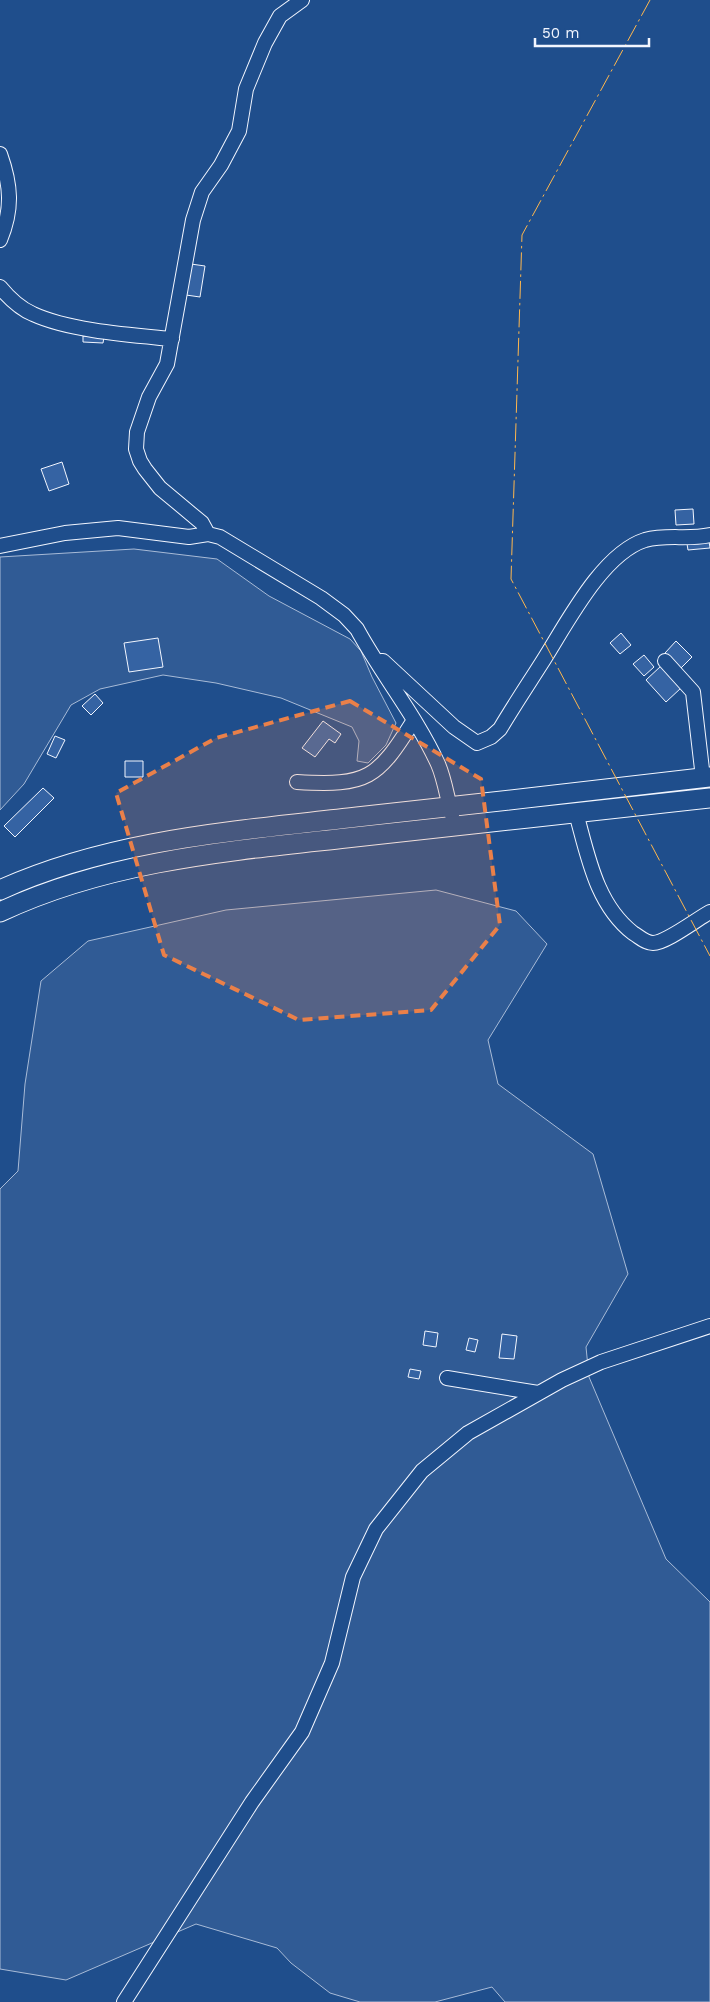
<svg xmlns="http://www.w3.org/2000/svg" width="710" height="2002" viewBox="0 0 710 2002" font-family="'Work Sans',sans-serif">
<style>
.green{fill:#305b95;stroke:#a8bbd7}
.building{fill:#3563a3;stroke:#f2f6ff}
.lines{fill:none;stroke-linecap:round;stroke-linejoin:round}
.street-casing{stroke:#f2f6ff;stroke-width:16}
.secondary-casing{stroke:#f2f6ff;stroke-width:21}
.street{stroke:#1f4e8c;stroke-width:14}
.secondary{stroke:#1f4e8c;stroke-width:19}
.power{stroke:#ffb74d;stroke-width:1;stroke-dasharray:18 4 2.5 4;stroke-linecap:butt}
.marked{fill:#ea8049;fill-opacity:0.2;stroke:#ea8049;stroke-width:4;stroke-dasharray:10 6;stroke-linejoin:round}
</style>
<rect width="100%" height="100%" fill="#1f4e8c"/>
<path class="green" d="M134,549L217,559L269,596L350,639L361,651L372,677L396,723L386,745L368,763L357,761L359,741L352,727L281,698L216,683L163,675L100,689L71,705L24,784L0,810V557Z
M436,890L516,911L547,944L488,1040L498,1084L593,1154L628,1274L586,1347L589,1377L666,1559L710,1602V2002H505L492,1987L435,2002H360L330,1993L291,1963L277,1948L196,1924L66,1980L0,1969V1189L18,1171L25,1084L41,981L88,941L226,910Z"/>
<path class="building" d="M191,264L205,266L200,297L186,295Z
M83,336L104,337L103,343L83,342Z
M62,462L69,484L49,491L41,469Z
M693,509L694,524L676,525L675,510Z
M709,541L710,548L688,550L687,544Z
M621,633L631,645L620,654L610,643Z
M158,638L163,667L129,672L124,643Z
M676,641L692,657L681,668L665,653Z
M644,655L654,667L644,676L633,664Z
M661,666L681,688L666,702L646,680Z
M95,694L103,703L91,715L82,706Z
M323,721L341,734L335,743L329,739L315,757L302,748Z
M55,736L65,740L56,758L47,754Z
M125,761H143V777H125Z
M43,788L54,798L15,837L4,826Z
M425,1331L438,1333L436,1347L423,1345Z
M502,1334L517,1336L514,1359L499,1358Z
M469,1338L478,1340L475,1352L466,1350Z
M410,1369L421,1371L419,1379L408,1377Z"/>
<g class="lines">
<g class="street-casing">
<path id="street" d="M0,154C11,185 13,209 0,240
M0,287C9,298 19,308 33,314C70,331 131,335 172,339
M208,534L202,523L160,488L145,469L140,461L136,449L137,432L149,397L167,364L193,220L202,192L221,165L239,131L246,89L265,43L280,16L302,0
M0,546L65,533L118,528L189,537L208,534L220,537L321,598L344,615L357,629C382,675 416,716 438,764C445,780 447,798 452,815
M381,661H383L454,727L477,743L491,737L500,729C513,707 527,686 541,664C565,627 601,554 645,540C667,534 688,540 710,535
M665,661L693,692L703,778
M297,782C368,786 377,779 414,720
M576,813C588,856 596,904 633,933C640,937 645,943 653,943C666,943 697,919 710,912
M447,1378L538,1393
M124,2002L252,1802L302,1732L332,1663L353,1577L376,1529L422,1471L468,1433L562,1380L601,1362L710,1326"/>
</g>
<g class="secondary-casing">
<path id="secondary" d="M0,890C112,839 237,831 357,817C475,804 592,791 710,777
M0,912C108,861 228,851 346,838C467,824 589,812 710,798"/>
</g>
<use href="#street" class="street"/>
<use href="#secondary" class="secondary"/>
<path class="power" d="M650,0L522,235L511,579L710,956"/>
</g>
<path class="marked" d="M350,701L481,779L500,925L431,1010L299,1020L164,955L116,793L216,738Z"/>
<path d="M535 38v8h114v-8" fill="none" stroke="#f2f6ff" stroke-width="2.5"/>
<text x="542" y="38" font-size="15" fill="#f2f6ff" stroke="#1f4e8c" stroke-width="4" paint-order="stroke">50 m</text>
</svg>
